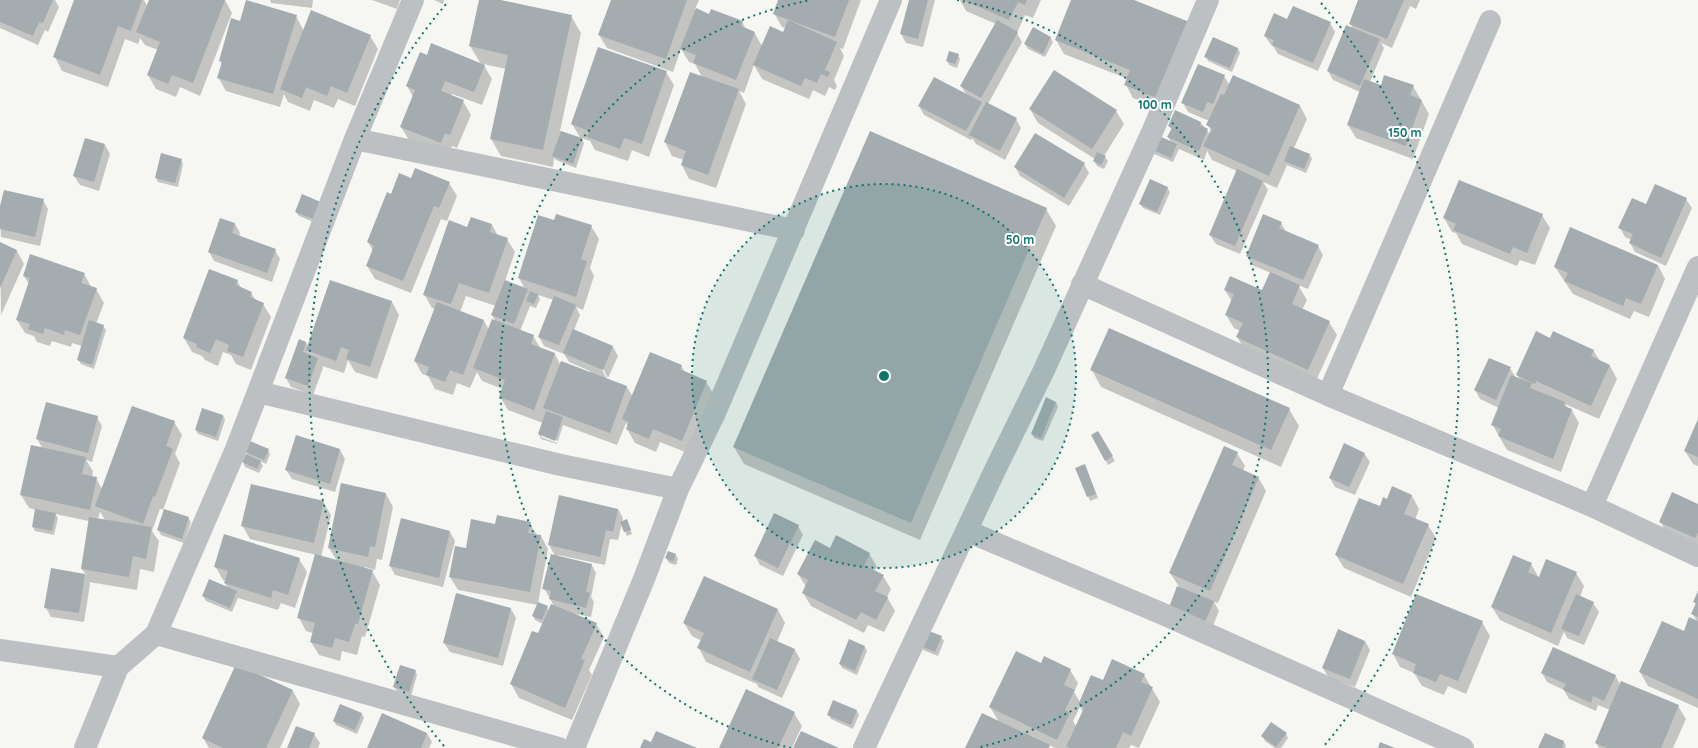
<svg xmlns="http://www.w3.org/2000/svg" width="1698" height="748" viewBox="0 0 1698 748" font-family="Quicksand,sans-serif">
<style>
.shadow{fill:#0003;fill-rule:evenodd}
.building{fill:#a4acb0}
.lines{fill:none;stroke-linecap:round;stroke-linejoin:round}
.street{stroke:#bcc0c2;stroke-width:22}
.ring{fill:none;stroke:#0f766e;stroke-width:2;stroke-dasharray:2 4}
.centre{fill:#0f766e;stroke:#fff;stroke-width:2}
.ring-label{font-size:12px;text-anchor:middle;font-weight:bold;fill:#0f766e;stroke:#fff;stroke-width:4;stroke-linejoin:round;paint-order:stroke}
</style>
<rect width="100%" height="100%" fill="#f6f6f3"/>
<path class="shadow" d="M0,0H55L59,7L48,32L45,30L38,45L0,28Z
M75,0H144L147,6L150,0H225L232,13L200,96L180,87L176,97L156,89L148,75L158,50L145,45L140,38L138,44L125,39L108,87L62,71L55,57Z
M270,0H313L312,8L271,3Z
M372,0H400L397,9Z
M434,0H444L443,4Z
M480,0H496L571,16L581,33L560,131L581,139L572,124L666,72L674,85L649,157L632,150L628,161L595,150L590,141L581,138L584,143L576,168L556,160L554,158L553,167L501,156L491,139L506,69L483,64L492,79L482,105L452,94L451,96L463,101L471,115L457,148L452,146L448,156L409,140L401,127L413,97L407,86L427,57L481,64L470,46Z
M612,0H699L695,9L710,15L742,22L746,29L754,32L762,46L784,33L786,28L782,27L774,13L779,0H861L843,49L840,48L844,56L834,80L837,86L835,90L829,87L825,96L813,90L809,99L762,79L754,65L744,93L739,91L746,104L716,188L689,179L682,165L684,160L672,156L665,142L690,73L702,77L695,64L689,62L681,49L673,72L607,48L599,35Z
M910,0H935L923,47L906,43L901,34Z
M960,0H1041L1033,18L1025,15L1017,33L1022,42L988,104L1016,119L1021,128L1005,160L976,144L972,138L971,140L924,115L919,106L966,94L961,86L996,24L966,11Z
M1072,0H1133L1170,112L1133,98L1126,85L1128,79L1064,54L1056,40Z
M1359,0H1420L1416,9L1410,6L1392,48L1381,43L1384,48L1370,82L1381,86H1413L1429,114L1413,159L1356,138L1348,125L1360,92L1333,80L1328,71L1353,29L1350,23Z
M296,16L304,31L370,36L378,49L355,106L338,99L334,108L314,100L310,111L288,102L284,94L280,107L226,91L218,77L222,65L220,61L240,22Z
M1288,20L1330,23L1335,32L1318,71L1278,54L1273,46L1271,45L1265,36Z
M1050,37L1053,42L1045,57L1028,49L1025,44Z
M1238,48L1240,53L1232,72L1208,61L1206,57Z
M958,55L960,59L957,68L949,65L947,60Z
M1224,76L1229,84L1300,106L1307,119L1294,148L1310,155L1312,159L1306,173L1287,165L1277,188L1263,182L1268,190L1240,254L1216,244L1210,235L1237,171L1212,160L1207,151L1204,160L1179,149L1173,162L1154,154L1152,149L1171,142L1168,137L1172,130L1169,126L1200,122L1210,134L1211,131L1208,125L1209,121L1188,112L1183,103Z
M1030,109L1116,111L1124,124L1104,156L1108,161L1104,169L1097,166L1094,161L1095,159L1038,123Z
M105,145L110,154L99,191L80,185L74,176Z
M181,160L183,164L178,187L158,182L156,178Z
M1084,164L1089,173L1069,206L1020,176L1015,167Z
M411,179L449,183L457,196L447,221L441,219L411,293L375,279L367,266L373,251L368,242L391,195Z
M1167,187L1170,192L1160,215L1143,208L1140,204Z
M303,196L318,224L299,216L296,212Z
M1686,199L1692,208L1666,266L1635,252L1630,243L1632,240L1625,237L1620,228L1647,205Z
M43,200L48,209L40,246L1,237L0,210Z
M1046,209L1056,226L920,540L744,464L734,447Z
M1542,215L1550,228L1535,265L1520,260L1517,266L1462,244L1456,233L1452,232L1444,218Z
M221,219L235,224L240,233L239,237L275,250L280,259L272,282L214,261L209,252Z
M555,221L591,226L599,239L590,268L594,276L583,310L576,307L580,315L574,330L613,347L618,356L608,378L601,365L600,366L607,379L627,387L633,397L681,365L685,373L706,382L714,395L690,454L660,442L656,452L635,443L627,429L628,427L626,423L617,445L563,425L558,441L541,434V437L557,443V444L541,439L539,434L543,423L508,410L500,397L503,389L482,381L477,372L470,388L457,383L453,395L435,389L428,376L422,374L415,361L435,309L432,308L424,294L468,228L492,225L498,236L507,239L515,252L505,281L525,289L519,278ZM538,295L554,300L539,337L544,346L564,354L569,362L590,371V373L560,364L555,354L541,349L533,336L520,331L530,306L536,308L540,299ZM466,296L496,306L492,315L496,322L489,330L484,321L460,312Z
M1281,223L1286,232L1318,246L1323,255L1308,289L1298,285L1307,300L1302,310L1329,322L1337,335L1315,383L1245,350L1237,337L1240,331L1234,328L1226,315L1232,302L1225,290L1262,291L1271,273L1252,265L1247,256Z
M0,243L17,251L24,264L1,315Z
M1658,265L1665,279L1649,317L1634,311L1630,319L1573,294L1555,267Z
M84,274L92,288L96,289L104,303L96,324L103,326L106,330L94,369L81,364L78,360L82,346L72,343L71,347L52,341L50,346L37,342L34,336L25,333L17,320L29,284L24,276Z
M237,281L242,289L251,293L256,301L263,304L271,317L251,370L236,364L231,355L223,352L218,366L205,360L202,356L192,352L184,338Z
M331,281L392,302L399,315L377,379L355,372L348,360L344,373L322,366L323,368L313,395L291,387L286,378L306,342L308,346Z
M1550,339L1593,350L1600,361L1610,366L1617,379L1599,419L1565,404L1568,408L1571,409L1579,423L1561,472L1507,450L1492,424L1499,408L1480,399L1475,390L1510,368L1516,378L1520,379L1517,375Z
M1092,370L1289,409L1299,426L1281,467L1101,387Z
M1056,402L1058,407L1043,441L1034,438L1032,434Z
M223,415L225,420L218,441L198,434L196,430Z
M97,417L102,426L92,462L86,460L93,471L92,477L96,478L102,489L174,422L182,435L175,454L180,463L163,510L188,518L191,522L184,543L161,535L158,530L165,510L160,509L152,531L159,541L154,572L140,569L137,590L89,582L90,584L84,622L51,617L46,608L52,569L86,575L82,569L89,521L55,514L58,518L54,535L35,531L33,527L36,510L29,508L21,495L43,449L37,439ZM100,512L105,520L98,519Z
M1698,421V466L1693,464L1685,451Z
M1098,432L1115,461L1108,465L1092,435Z
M297,437L340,450L345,459L335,492L292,479L286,470Z
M268,450L270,454L266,464L260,461L263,466L259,473L245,467L243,462L249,457L246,452Z
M1237,453L1245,466L1243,471L1258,477L1266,491L1218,603L1214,602L1219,611L1210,633L1170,573Z
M1364,453L1370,462L1355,495L1335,487L1330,478Z
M1077,468L1087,470L1098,498L1090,501Z
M1392,488L1412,496L1419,509L1415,520L1428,525L1436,538L1411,597L1344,568L1336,555L1387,500Z
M386,494L393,507L382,560L377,559L375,570L365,567L364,569L372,571L380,585L365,637L362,636L357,655L342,651L340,661L319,655L311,642L313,633L306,631L299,618L316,555L250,539L242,525L323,502L331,515L321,557L337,561L329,548Z
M1698,505V546L1665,530L1660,521Z
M618,509L623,518L622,522L627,520L632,534L627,536L622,523L618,540L610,539L605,565L558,555V557L591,564L596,573L591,597L594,602L591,617L570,613L596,624L604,637L589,670L592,675L572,720L519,698L511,684L543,624L535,620L533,616L538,605L458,590L450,577L467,549L496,525L530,523L537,536H541L548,549L538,603L547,607L549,611L554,606L544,588L555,556L549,545Z
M798,526L803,535L783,576L760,565L755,556Z
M450,532L455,541L443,587L395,575L390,566Z
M831,549L869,553L877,567L874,571L883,576L891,589L887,597L895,611L884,632L868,625L864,633L811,606L803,593L806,587L798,574Z
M669,552L676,555L678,559L676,565L669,563L666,558Z
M299,559L307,572L295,608L281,603L278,610L238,598L232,612L206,601L203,596L228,589L225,583L226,581L223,580L215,566Z
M1531,564L1539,578L1576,573L1584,586L1580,597L1593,603L1599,612L1584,645L1567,638L1564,632L1558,646L1500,620L1492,607Z
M1698,594V708L1648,686L1640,672L1684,632L1697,622L1693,614L1697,605L1694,602Z
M511,609L516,618L503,666L450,652L444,643Z
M778,610L785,623L777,642L795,650L800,659L782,698L758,687L757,684L706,662L699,648L702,641L692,636L684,623Z
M1482,622L1490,636L1466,694L1448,686L1444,695L1422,686L1414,673L1400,667L1393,654Z
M941,637L944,641L938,656L921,649L919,645Z
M850,641L865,647L867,651L857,675L842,668L840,664Z
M1365,641L1370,650L1355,687L1328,677L1323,668Z
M1042,664L1070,670L1078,683L1074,692L1080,702L1103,681L1144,675L1160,702L1139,748L1131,745L1129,748H1068L1067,746V748H1055L1049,745L1050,748H966L999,722L990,707ZM1080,707L1083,712L1076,726L1073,721Z
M415,671L417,675L411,696L397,691L394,687Z
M1542,673L1615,675L1620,684L1678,706L1686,719L1673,748H1599L1596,743L1610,710L1598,705L1596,711L1569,699L1564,690L1547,682Z
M293,691L300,704L280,748H209L203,738Z
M340,705L362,714L364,718L357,734L336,725L334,721Z
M857,711L859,715L853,729L831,719L828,714Z
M794,713L802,726L792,748H721Z
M427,733L432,742L429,748H368Z
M314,734L320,743L318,748H289Z
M1286,734L1288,738L1281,748H1275L1265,741L1262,736Z
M1545,734L1564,742L1566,746L1565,748H1539Z"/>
<path class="building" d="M0,0H53L43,23L39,22L33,36L0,22Z
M74,0H142L131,31L118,26L100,75L53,57Z
M149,0H225L193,83L172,75L168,84L147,75L160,42L136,32Z
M246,0L297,15L273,94L217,78L222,62L219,61L231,18L240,21Z
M479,0H501L572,15L543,150L490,139L508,55L469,46Z
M611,0H687L666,59L598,35Z
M778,0H849L835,37L773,14Z
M909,0H928L918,39L900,34Z
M963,0H1027L1025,5L1018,2L1009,20Z
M1071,0H1134L1192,23L1162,100L1124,85L1130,70L1055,40Z
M1358,0H1404L1387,39L1349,24Z
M1293,6L1331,22L1313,63L1272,45L1274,40L1264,36L1274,13L1287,19Z
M696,8L709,14L711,9L743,21L741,26L755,32L736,80L693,63L696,55L680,49Z
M311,10L371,35L347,93L331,86L327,96L306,87L302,98L280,89Z
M788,20L837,42L825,70L830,72L828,77L821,74L817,83L805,78L801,86L753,65L770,26L783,32Z
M997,20L1018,32L981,98L960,86Z
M1346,25L1380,39L1360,86L1327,71Z
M1033,27L1051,37L1043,54L1024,44Z
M1213,37L1238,48L1230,68L1204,57Z
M431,43L485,65L474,92L445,81L441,91L464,100L450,135L445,133L441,143L400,127L415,90L406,86L420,52L427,55Z
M598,47L667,71L642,144L624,138L620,149L587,137L589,131L571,124Z
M949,51L959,54L955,64L946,61Z
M1198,64L1225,75L1213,104L1207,102L1203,112L1181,103Z
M1054,70L1117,110L1092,149L1029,109Z
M690,72L739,89L708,175L681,165L686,151L664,142Z
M1233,75L1300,105L1269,176L1203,146L1212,128L1206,125L1221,94L1224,95Z
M1384,75L1414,85L1410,95L1422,100L1406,146L1347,125L1364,79L1381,85Z
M934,77L982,102L966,131L918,106Z
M986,102L1017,118L1000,151L969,135Z
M1175,110L1201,122L1200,125L1208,129L1199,151L1167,137L1172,128L1168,126Z
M561,131L582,138L573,164L552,156Z
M870,131L1047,208L911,523L733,447Z
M1035,133L1085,163L1064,198L1014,167Z
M1157,135L1177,144L1171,158L1151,149Z
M85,138L105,144L94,182L73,176Z
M1290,146L1310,154L1304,169L1284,161Z
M1097,152L1106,156L1101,165L1093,161Z
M161,153L182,159L175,183L155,178Z
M415,168L450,182L439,208L434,206L403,281L366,266L374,246L367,242L387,192L391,194L399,173L411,178Z
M1237,169L1263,181L1235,246L1209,235Z
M1150,179L1168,187L1157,212L1139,204Z
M1459,180L1543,214L1527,253L1513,247L1510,254L1453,230L1456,224L1443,218Z
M1655,184L1687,198L1661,258L1629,243L1633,234L1618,228L1632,198L1646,204Z
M4,190L44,199L35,237L0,229V206Z
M302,194L323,203L316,220L295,212Z
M556,214L592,225L581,259L587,261L576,297L518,278L538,215L554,220Z
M1263,214L1282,222L1279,228L1319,245L1303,280L1246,256Z
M471,217L492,224L490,232L508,238L489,293L459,283L451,304L423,295L449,220L467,227Z
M220,218L235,223L232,233L276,249L267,273L208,252Z
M1570,227L1658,265L1641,304L1626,298L1623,306L1564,281L1568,273L1554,267Z
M0,242L17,250L0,288Z
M30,254L85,273L81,283L97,288L80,335L65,330L64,335L45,328L43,334L28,329L30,324L16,320L30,278L23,276Z
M209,269L238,280L236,285L252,292L250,297L264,303L243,357L227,351L229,345L216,339L210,353L196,347L197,344L183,338Z
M1270,272L1300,285L1292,304L1330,321L1308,370L1236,337L1243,323L1225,315L1234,294L1224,290L1230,276L1262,290Z
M330,280L392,301L370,367L346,359L349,350L341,347L336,361L306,350Z
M505,280L528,289L514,324L491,315Z
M530,291L538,294L534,304L526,301Z
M554,296L576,305L559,345L538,337Z
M437,302L484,320L463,375L450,370L445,382L426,375L429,367L414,361Z
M492,319L534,335L531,344L555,353L534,410L499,397L505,380L473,368Z
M89,320L104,325L92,365L77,360Z
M1109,328L1290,408L1271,450L1090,370Z
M573,329L613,346L603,370L563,353Z
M1536,331L1550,338L1553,331L1594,350L1591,356L1610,365L1591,406L1536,381L1535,384L1516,375Z
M299,339L306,342L303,352L318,358L308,386L285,378Z
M650,352L682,365L680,369L707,381L682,441L653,429L649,439L626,429L629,422L622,419Z
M1489,358L1511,367L1496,400L1474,390Z
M561,361L627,386L610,433L543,408Z
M1511,375L1532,383L1530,388L1565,402L1564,406L1572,409L1553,459L1498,436L1501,429L1491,425Z
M1046,397L1056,402L1041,438L1031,434Z
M46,402L98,416L88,453L36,439Z
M132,406L175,421L166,446L173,449L155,497L153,496L143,524L95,506Z
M202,408L223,415L216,437L195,430Z
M546,411L563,417L555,441L538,434Z
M1698,419V457L1684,451Z
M1098,431L1113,456L1105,461L1091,435Z
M296,435L340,449L330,484L285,470Z
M250,441L269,449L264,460L245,452Z
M1344,443L1365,453L1349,487L1329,478Z
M31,445L86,457L82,474L97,477L90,510L20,495Z
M1224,446L1238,452L1232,465L1259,477L1210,591L1169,573Z
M246,454L261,461L257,469L242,462Z
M1085,464L1096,494L1087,497L1075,468Z
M341,483L386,493L375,547L370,546L368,557L328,548Z
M251,484L324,501L314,543L241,526Z
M1392,486L1412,495L1404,514L1429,524L1403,584L1335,555L1359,498L1380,506L1383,497L1387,499Z
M1672,492L1698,504V532L1695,538L1659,522Z
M559,495L618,509L613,532L606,530L600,557L548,545Z
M35,509L56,513L52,531L32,527Z
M164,509L189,517L182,539L157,530Z
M774,513L799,525L778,568L754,556Z
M497,515L531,522L528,533L541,535L530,592L449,577L455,546L466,548L471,519L495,524Z
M89,517L152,527L146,559L133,556L129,577L81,569Z
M401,518L450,531L439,578L389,566Z
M627,519L631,530L624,532L620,522Z
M224,534L300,558L288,595L273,590L271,598L224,583L228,571L214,567Z
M836,535L870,553L864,565L884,575L875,591L888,597L876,620L861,612L856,620L802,593L808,580L797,574L815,540L830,548Z
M668,551L676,554L673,562L665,558Z
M315,554L373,570L358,624H355L349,642L335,638L332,648L310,642L315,623L297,618Z
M551,554L592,564L586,591L590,593L586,608L549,599L551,591L542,589Z
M1513,555L1532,563L1528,572L1539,577L1546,559L1577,572L1551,633L1491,607Z
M51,568L85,574L79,613L44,608Z
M704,576L778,609L750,672L697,648L704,633L683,623Z
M209,579L237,591L230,608L202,596Z
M1177,586L1214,601L1204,624L1168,610Z
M1698,591V617L1691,614L1696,603L1693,602Z
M456,593L511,608L498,658L443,643Z
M1416,594L1483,621L1458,681L1440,674L1436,682L1413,673L1416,664L1392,654Z
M1576,594L1594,602L1579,636L1561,629Z
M538,602L548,606L542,620L532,616Z
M551,604L597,623L581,659L585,660L565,708L510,684L532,631L538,633Z
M1689,617L1698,621V699L1639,672L1662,621L1684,631Z
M924,629L942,636L935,652L918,645Z
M1338,629L1365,641L1350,679L1322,668Z
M770,638L795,649L777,690L752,679Z
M849,639L865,646L855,671L839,664Z
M1553,647L1616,675L1604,701L1593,696L1591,703L1563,690L1566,684L1541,673Z
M1016,651L1041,663L1044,656L1071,669L1064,685L1075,690L1065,710L1070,713L1057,740L989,707Z
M1112,659L1145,674L1141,682L1153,687L1131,736L1123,732L1116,748H1070L1066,747L1084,708L1078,705L1091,675L1103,680Z
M236,664L293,690L266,748H223L202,738Z
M400,665L416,670L409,692L393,687Z
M1621,681L1679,705L1661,748H1607L1595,743Z
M746,689L795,712L778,748H719Z
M833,700L857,710L851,725L827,715Z
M340,704L362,713L355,730L333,721Z
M382,713L427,733L421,748H367Z
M982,713L1050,745L1048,748H965Z
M1271,722L1287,733L1276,747L1261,736Z
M296,726L315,733L309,748H287Z
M656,731L697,748H640L644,739L651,742Z
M801,731L839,748H793Z
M1545,733L1564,741L1562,748H1538Z
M1380,742L1395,748H1378Z"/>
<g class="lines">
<path class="street" d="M355,139L794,230
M1082,284L1328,395L1592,506L1698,556
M258,392L561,465L678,489
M1328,395L1490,21
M1592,506L1698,267
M967,531L1163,614L1463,748
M156,634L559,748
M0,650L118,667
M85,748L118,667L156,634L236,449L355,139L413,0
M574,748L644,579L678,489L715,413L891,0
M864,748L995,470L1044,370L1153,130L1208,0"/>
</g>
<circle cx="884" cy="376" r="192" fill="#0f766e" fill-opacity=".12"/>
<g class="ring">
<circle cx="884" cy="376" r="192"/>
<path d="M791 748A383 383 0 0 1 811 0M957 0A383 383 0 0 1 977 748"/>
<path d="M444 746A575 575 0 0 1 447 3M1321 3A575 575 0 0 1 1324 746"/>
</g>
<circle cx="884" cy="376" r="6" class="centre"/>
<g class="ring-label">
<text x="1155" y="109">100 m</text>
<text x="1405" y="137">150 m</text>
<text x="1020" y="244">50 m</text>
</g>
</svg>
